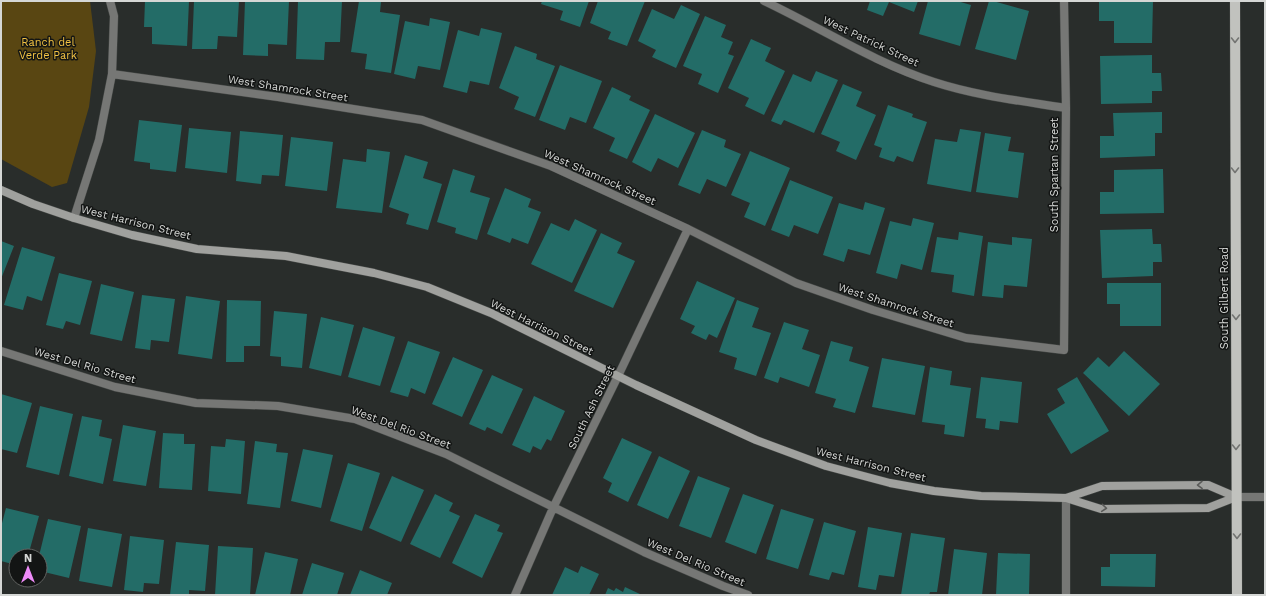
<svg xmlns="http://www.w3.org/2000/svg" width="1266" height="596" viewBox="0 0 1266 596" font-family="'Work Sans',sans-serif">
<style>
.green{fill:#594612}
.building{fill:#236c67}
.lines{fill:none;stroke-linecap:round;stroke-linejoin:round}
.street-casing{stroke:#454846;stroke-width:9}
.secondary-casing{stroke:#454846;stroke-width:9}
.primary-casing{stroke:#454846;stroke-width:11}
.street{stroke:#767775;stroke-width:8}
.secondary{stroke:#a0a19e;stroke-width:8}
.primary{stroke:#c1c2be;stroke-width:10}
.oneway{stroke:#737472}
.oneway2{stroke:#5a5b59}
.labels{text-anchor:middle;stroke-width:3;stroke-linejoin:round;paint-order:stroke}
.street-label{font-size:11px;fill:#d5d7d5;stroke:#131514}
.park-label{font-size:11px;fill:#f3c343;stroke:#131514}
</style>
<rect width="100%" height="100%" fill="#292d2b"/>
<path class="green" d="M1,1H90L96,51L89,107L67,183L52,187L1,159Z"/>
<path class="building" d="M145,1H189L187,46L152,44V27H144Z
M194,1H239L237,37L218,36L217,49H192Z
M245,1H289L287,45L268,44V56L243,55Z
M298,1H342L340,42H325L324,60L296,59Z
M359,1L381,2L380,12L400,15L391,73L365,69L367,54L351,52Z
M542,1H589L580,27L560,20L563,11L541,4Z
M598,1H645L627,46L608,39L611,32L590,23Z
M870,1H918L914,12L889,2L883,16L867,10Z
M928,1H957L971,5L960,46L919,34Z
M989,1H993L1029,11L1016,60L975,49Z
M1099,1H1153L1152,43H1114V21H1099Z
M681,5L700,14L676,68L652,57L656,50L638,41L652,9L674,19Z
M705,16L726,25L721,37L733,42L728,54L734,56L718,93L698,84L702,74L683,66Z
M430,18L450,22L440,70L418,66L415,79L394,74L405,21L429,26Z
M481,28L502,33L489,85L470,81L467,93L443,87L458,30L479,36Z
M751,39L771,48L765,61L785,71L764,115L745,106L749,98L728,88Z
M515,46L537,54L536,59L555,66L535,117L514,109L519,97L499,88Z
M1152,55V73H1161L1162,91H1152V103L1101,104L1100,56Z
M560,65L602,81L586,123L570,117L565,130L539,120Z
M816,71L838,80L814,133L784,120L781,125L771,121L793,74L811,82Z
M843,84L862,92L856,106L876,115L856,160L836,151L840,142L821,134Z
M612,87L631,96L629,100L650,110L627,159L609,151L615,138L593,128Z
M888,105L913,114L912,117L927,122L913,162L897,156L894,162L879,157L882,148L874,145Z
M1162,112V133H1155V156L1100,158V136H1114L1113,113Z
M655,114L695,133L678,168L658,158L651,172L632,162Z
M139,120L182,125L176,172L150,169V163L134,161Z
M189,128L231,132L227,173L185,168Z
M960,129L981,132L971,192L927,184L935,139L957,142Z
M702,130L726,140L724,147L741,154L726,187L707,179L700,194L678,185Z
M240,131L283,135L279,176L262,175L261,184L236,181Z
M985,133L1011,137L1008,151L1024,153L1018,198L976,192Z
M291,137L333,142L327,191L285,186Z
M367,149L390,152L382,213L336,208L343,159L366,162Z
M750,151L790,168L765,226L744,217L750,203L731,195Z
M405,155L428,162L423,178L442,184L428,230L406,224L409,214L389,207Z
M453,169L475,176L470,192L490,198L477,240L455,233L456,228L437,222Z
M1163,169L1164,213L1100,214V192H1114V170Z
M790,180L833,197L818,234L794,225L789,237L771,230Z
M505,188L531,199L528,207L541,212L528,244L512,238L510,243L487,234Z
M865,202L885,208L870,255L848,249L844,262L823,255L839,203L863,210Z
M913,218L934,223L922,270L901,264L897,279L876,273L890,221L911,226Z
M575,219L597,230L572,283L531,264L551,223L569,231Z
M1152,229L1153,244H1161L1162,262H1153V276L1102,278L1100,230Z
M959,232L983,236L974,296L952,292L954,275L931,272L937,237L958,240Z
M601,233L622,243L617,253L635,261L613,308L574,291Z
M1012,237L1032,239L1027,287L1004,285L1003,298L982,296L988,242L1012,245Z
M1,241L14,246L1,279Z
M22,247L55,257L42,301L27,296L23,310L4,305Z
M59,273L92,281L80,325L66,321L63,329L46,325Z
M697,281L735,298L717,338L709,334L706,340L691,333L695,326L680,319Z
M1107,283H1161V326H1120V304H1107Z
M101,284L134,292L122,341L90,334Z
M142,295L175,299L169,342L151,340L150,350L135,348Z
M186,296L220,301L212,359L178,354Z
M227,300L261,301L260,346H244V362H226Z
M737,300L759,308L752,327L771,333L756,376L734,369L737,358L719,352Z
M274,311L307,314L302,368L281,366V357L270,356Z
M321,317L354,325L341,376L309,368Z
M784,322L809,330L802,349L820,355L809,387L780,377L778,383L764,378Z
M363,327L395,337L380,386L348,377Z
M408,341L440,352L425,394L411,388L408,397L390,392Z
M831,341L853,347L849,361L869,367L855,413L833,407L836,399L815,393Z
M1124,351L1160,384L1129,416L1083,373L1098,357L1109,367Z
M453,357L483,370L462,417L432,404Z
M882,358L925,366L915,415L872,407Z
M930,367L952,371L950,385L971,388L964,437L944,434L945,425L922,422Z
M492,375L523,389L502,434L487,427L485,431L469,424Z
M981,377L1022,382L1018,423L1000,421L999,430L985,428L986,419L976,418Z
M1077,377L1109,431L1071,454L1047,414L1065,403L1057,389Z
M1,394L32,403L17,453L1,449Z
M534,396L565,411L551,441L547,439L541,450L533,446L530,453L512,445Z
M40,406L73,414L59,475L26,467Z
M82,416L102,420L99,436L112,439L103,484L69,476Z
M123,425L156,431L146,486L113,481Z
M163,433L184,434V444H195L192,490L159,488Z
M622,438L652,452L628,502L608,492L612,483L603,478Z
M226,439L245,441L241,494L208,491L211,446L225,447Z
M255,441L277,444L276,452L288,453L280,508L247,504Z
M303,449L333,455L321,508L291,501Z
M659,456L690,471L668,519L637,505Z
M348,463L380,473L362,531L330,521Z
M392,476L424,490L401,542L369,528Z
M698,476L730,488L711,538L679,526Z
M435,494L453,503L449,511L460,516L440,558L410,544Z
M743,494L774,505L756,554L725,542Z
M6,508L39,516L28,556H16V565L1,561V527Z
M781,509L814,519L798,569L766,559Z
M475,514L500,525L497,531L503,533L482,578L452,563Z
M48,519L81,526L69,578L40,571L39,556Z
M824,522L856,531L844,575L832,572L829,580L809,575Z
M868,527L902,533L894,577L879,575L876,590L858,587Z
M88,528L122,534L112,587L79,581Z
M911,533L945,538L937,592H930L929,595L922,594V595H901Z
M130,536L164,540L159,584L144,583L143,592L124,590Z
M176,542L209,545L205,591L189,590V595H170Z
M218,546L253,548L250,595L234,594V595H215Z
M954,549L987,553L982,595H948Z
M265,552L298,559L290,595H255Z
M998,553L1030,554L1029,595H996Z
M1110,554H1156L1155,587L1101,586V567H1110Z
M312,563L344,573L337,595H302Z
M581,566L599,574L589,595H552L565,567L578,573Z
M360,570L392,583L387,595H350Z
M625,587L642,595H605L608,588L614,591L616,588L623,592Z"/>
<g class="lines">
<g class="street-casing">
<path id="street" d="M764,1C821,28 875,63 934,82C977,96 1022,101 1066,108
M112,74L278,97L422,120L551,166L688,229L796,283L873,310L966,338L1064,350L1066,108L1064,1
M74,218L99,140L112,74L114,16L110,1
M1,351L115,387L196,403L278,406L355,419L446,454L644,552L723,586L748,595
M1236,497H1265
M1066,498V595
M515,595L553,508L618,376L688,229"/>
</g>
<g class="secondary-casing">
<path id="secondary" d="M1,190L33,204L74,218L132,235L197,249L286,256L374,273L427,287L491,313L636,385L756,440L826,466L890,483L934,491L981,496L1066,498L1101,509L1208,508L1236,497
M1066,498L1102,486L1208,485L1236,497"/>
</g>
<g class="primary-casing">
<path id="primary" d="M1235,1L1237,595"/>
</g>
<use href="#street" class="street"/>
<use href="#secondary" class="secondary"/>
<use href="#primary" class="primary"/>
</g>
<defs><path id="oneway-chevron" d="M-2-3.5L2.5 0L-2 3.5" fill="none" stroke-width="1.6" stroke-linecap="round" stroke-linejoin="round"/></defs>
<g class="oneway">
<use href="#oneway-chevron" transform="translate(1235 40) rotate(90)"/>
<use href="#oneway-chevron" transform="translate(1235 170) rotate(90)"/>
<use href="#oneway-chevron" transform="translate(1236 317) rotate(90)"/>
<use href="#oneway-chevron" transform="translate(1236 447) rotate(90)"/>
<use href="#oneway-chevron" transform="translate(1237 536) rotate(90)"/>
</g>
<g class="oneway2">
<use href="#oneway-chevron" transform="translate(1200 485) rotate(179)"/>
<use href="#oneway-chevron" transform="translate(1104 508) rotate(5)"/>
</g>
<g class="labels">
<g class="street-label">
<text transform="translate(871 41) rotate(25)" y="4">West Patrick Street</text>
<text transform="translate(288 88) rotate(9)" y="4">West Shamrock Street</text>
<text transform="translate(1054 175) rotate(-90)" y="4">South Spartan Street</text>
<text transform="translate(600 177) rotate(24)" y="4">West Shamrock Street</text>
<text transform="translate(136 222) rotate(14)" y="4">West Harrison Street</text>
<text transform="translate(1224 298) rotate(-90)" y="4">South Gilbert Road</text>
<text transform="translate(896 305) rotate(18)" y="4">West Shamrock Street</text>
<text transform="translate(542 327) rotate(26)" y="4">West Harrison Street</text>
<text transform="translate(85 365) rotate(16)" y="4">West Del Rio Street</text>
<text transform="translate(591 407) rotate(-64)" y="4">South Ash Street</text>
<text transform="translate(401 427) rotate(20)" y="4">West Del Rio Street</text>
<text transform="translate(871 464) rotate(14)" y="4">West Harrison Street</text>
<text transform="translate(696 562) rotate(23)" y="4">West Del Rio Street</text>
</g>
<g class="park-label">
<text x="48" y="46">Ranch del<tspan x="48" dy="13">Verde Park</tspan></text>
</g>
</g>
<rect width="1266" height="596" fill="none" stroke="#d5d7d5" stroke-width="4"/>
<g transform="translate(28 568)"><circle r="19" fill="#131514" stroke="#616361"/>
<path d="M0-3L7 15L0 10L-7 15Z" fill="#ee8bf8"/>
<text y="-6" font-size="11" font-weight="bold" text-anchor="middle" fill="#d5d7d5">N</text>
</g>
</svg>
